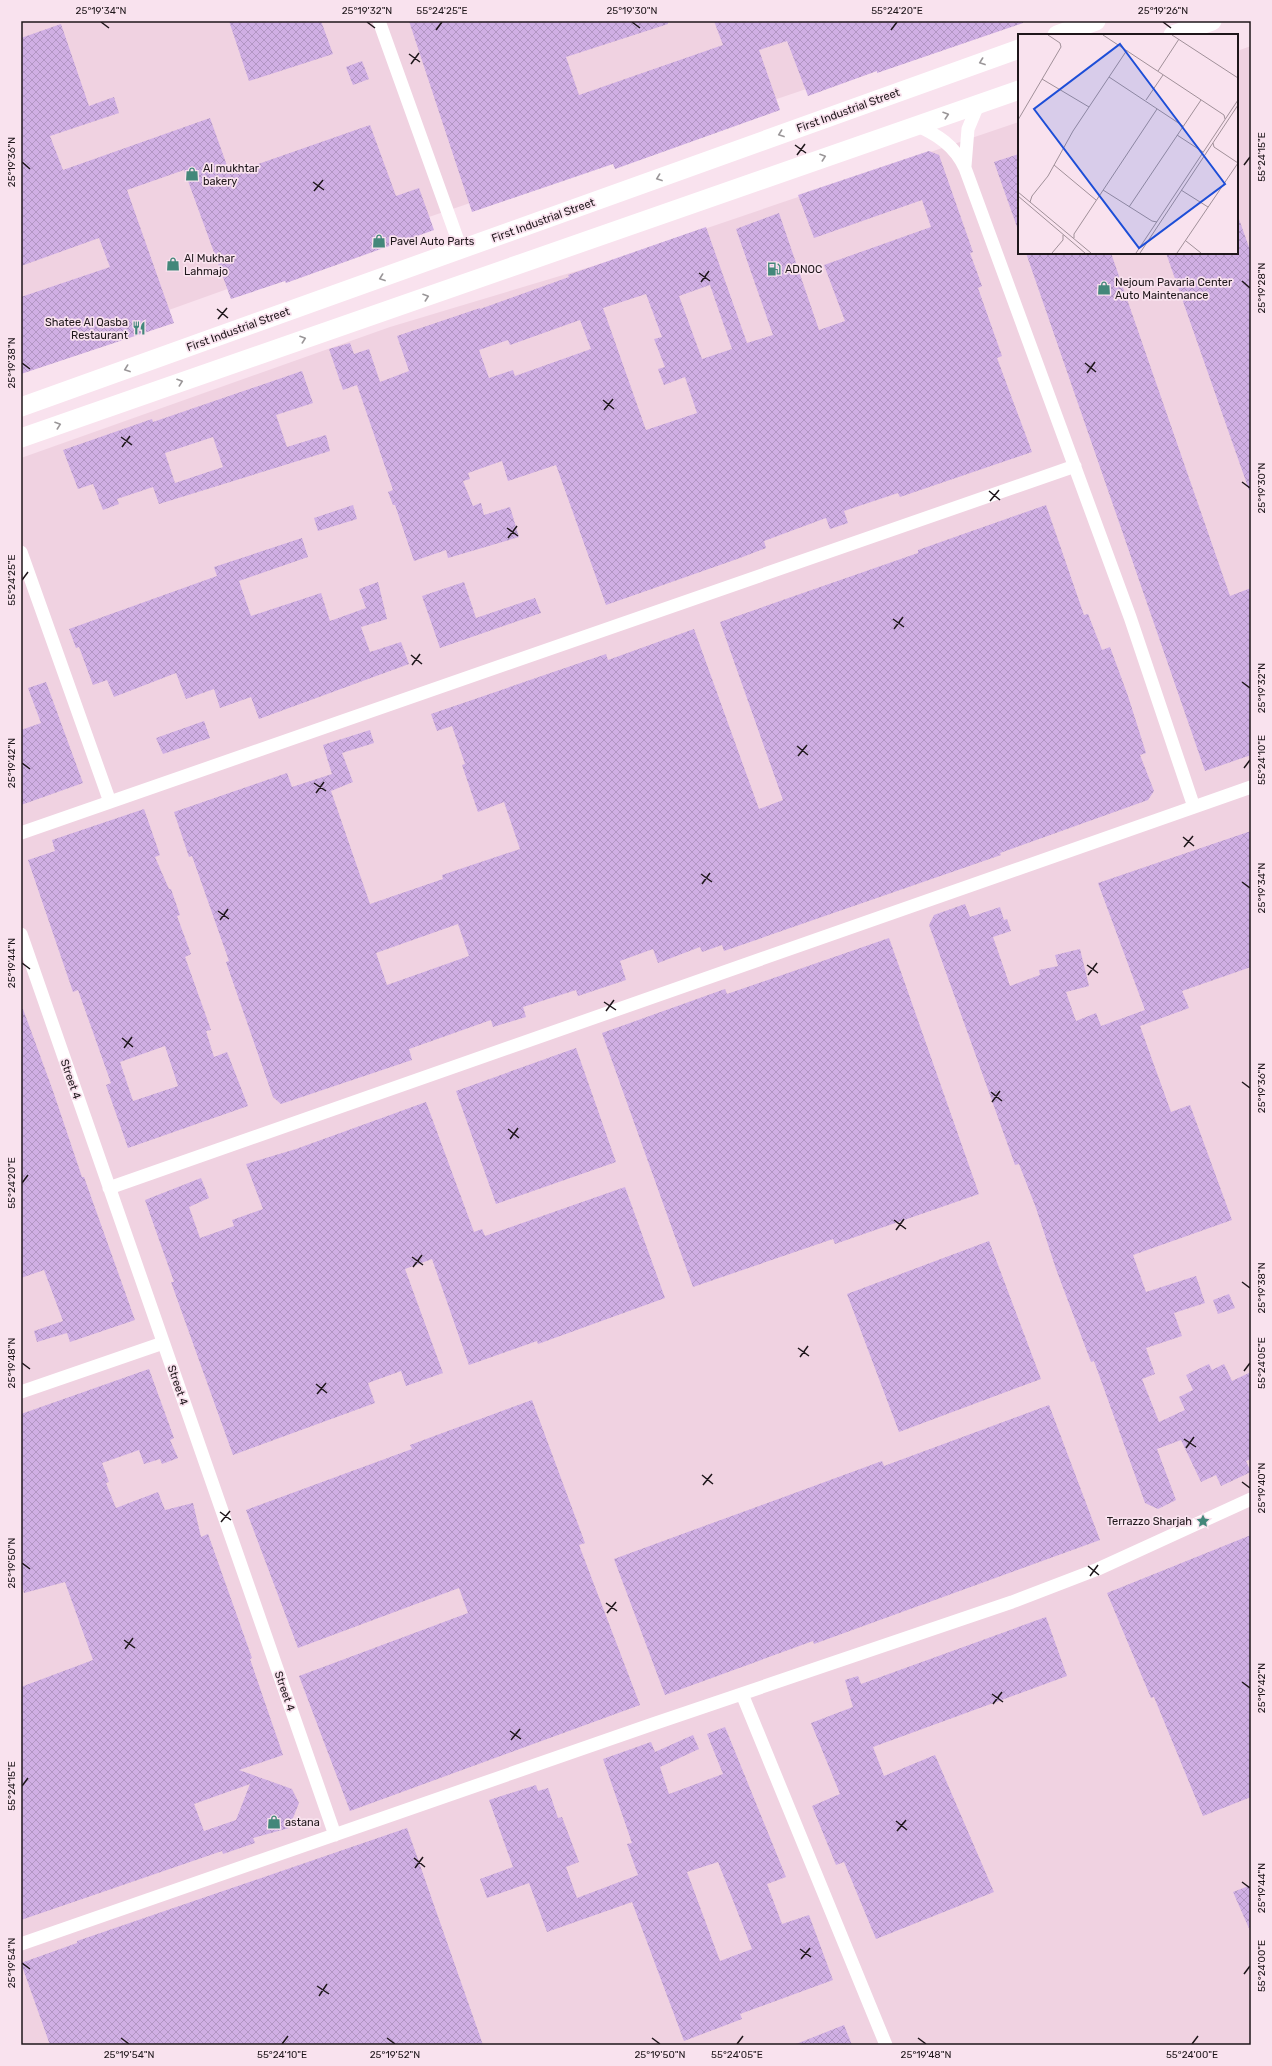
<svg xmlns="http://www.w3.org/2000/svg" width="1272" height="2066" viewBox="0 0 1272 2066" font-family="Rubik,sans-serif">
<style>
.built{fill:#f0d2e1}
.building{fill:url(#building-cross-hatch);fill-rule:evenodd}
.lines{fill:none;stroke-linecap:round;stroke-linejoin:round}
.minor{stroke:#fff;stroke-width:13}
.secondary{stroke:#fff;stroke-width:19}
.oneway{stroke:#9a9698}
.ticks{fill:none;stroke:#1e161a;stroke-width:1.5}
.labels{text-anchor:middle;stroke-width:3.5;stroke-linejoin:round;paint-order:stroke}
.street-label{font-size:11px;fill:#1e161a;stroke:#f9e2ee}
.poi-label{font-size:11px;fill:#1e161a;stroke:#f9e2ee;text-anchor:start}
.inset-road{fill:none;stroke:#a19099;stroke-width:1}
.view{fill:#1d4ed8;fill-opacity:0.15;stroke:#1d4ed8;stroke-width:2}
.inset-edge{fill:none;stroke:#1e161a;stroke-width:2}
.neatline{fill:none;stroke:#1e161a;stroke-width:1.5}
.ticks-label{font-size:10px;text-anchor:middle;fill:#1e161a}
</style>
<defs>
<pattern id="building-cross-hatch" width="8" height="8" patternUnits="userSpaceOnUse"><rect width="8" height="8" fill="#d0afe4"/><path d="M0 0l8 8M0 8l8-8" fill="none" stroke="#b296c3"/></pattern>
</defs>
<rect width="100%" height="100%" fill="#f9e2ee"/>
<path class="built" d="M21,21H1007L420,220L21,363Z
M1251,46V2045H21V458L390,327L610,261L1019,122V253H1237V51Z"/>
<path class="building" d="M229,21H321L333,54L249,81Z
M409,21H668V24L566,57L579,95L723,45L714,21H1023V23L877,73V71L808,96L787,41L759,50L780,110L615,169L613,164L472,212Z
M61,24L89,106L114,97L119,113L50,136L63,170L210,118L230,174L370,125L396,196L419,188L434,230L286,283L285,281L231,299L184,170L127,190L174,323L21,374V297L110,267L99,238L21,266V38Z
M362,61L369,79L353,85L346,67Z
M929,151L939,155L973,252L970,253L982,286L978,288L1002,356L997,358L1032,452L900,497L898,493L844,511L848,523L830,529L826,518L764,541L766,548L740,558L606,605L556,465L508,481L502,461L468,473L470,479L463,481L473,506L481,503L484,515L510,507L519,537L448,558L446,550L414,561L395,505H393L388,492L393,490L357,385L343,390L329,349L350,343L354,354L369,349L380,382L409,371L397,336L480,308V309L569,277L568,275L706,227L747,343L773,335L736,229L779,213L819,330L845,321L824,265L931,227L922,200L814,238L798,195ZM710,285L732,349L702,359L679,296ZM646,294L662,337L654,339L665,367L658,369L664,385L685,377L697,413L646,430L603,308ZM580,320L591,349L515,376L513,370L489,378L479,350L508,340L510,345Z
M1019,154V227H1017L994,162Z
M1239,219L1251,253V490H1249L1166,253H1237V220Z
M1026,253H1111L1230,596L1251,588V755L1205,771Z
M302,371L313,403L276,415L287,447L326,435L330,451L159,504L153,487L117,499L119,504L103,510L93,484L78,489L63,450L152,419L153,422ZM213,437L223,467L175,483L165,453Z
M353,505L357,519L318,531L314,518Z
M1046,505L1084,615L1088,614L1102,650L1110,647L1128,696L1146,753L1140,755L1154,791L1148,800L1000,853L1001,855L724,951L722,945L702,952L700,947L658,963L653,949L620,961L626,980L578,996L576,990L523,1007L526,1017L493,1027L491,1020L409,1049L412,1060L281,1104L273,1097L226,962L229,961L192,856L189,857L174,812L287,773L292,787L332,774L323,745L370,730L374,743L342,753L353,782L331,791L370,904L443,879L442,875L520,849L504,802L478,812L462,765L465,764L452,726L437,731L431,714L606,654L608,660L694,629L759,809L783,800L720,622L918,553V550ZM458,924L469,956L387,985L376,953Z
M302,538L308,557L239,581L251,616L321,593L330,621L366,608L359,589L378,582L387,619L361,627L370,652L401,642L409,664L259,719L251,697L220,708L214,689L186,699L176,673L114,697L107,680L93,685L79,647L76,648L69,629L217,576L214,567Z
M464,582L476,618L535,598L541,613L440,648L422,596Z
M46,682L83,783L21,805V730L41,723L28,688Z
M204,721L210,738L163,754L156,738Z
M144,809L160,855L155,857L169,889H171L180,915L177,916L191,954L185,957L211,1030L206,1031L214,1057L227,1052L248,1106L128,1148L106,1085L111,1083L78,990L73,992L28,860L55,851L52,840ZM165,1046L178,1086L133,1101L120,1062Z
M1251,831V967L1182,991L1189,1008L1140,1026L1171,1112L1190,1105L1232,1220L1133,1255L1146,1292L1196,1276L1205,1303L1174,1313L1182,1336L1146,1348L1155,1374L1142,1379L1159,1422L1185,1410L1179,1397L1193,1390L1186,1375L1209,1364L1212,1370L1224,1364L1232,1381L1251,1372V1459L1246,1461L1251,1472L1221,1486L1216,1475L1201,1482L1181,1440L1157,1449L1176,1500L1158,1509L1145,1503L1094,1361L1091,1362L1056,1269L1036,1208L1019,1164L1015,1165L929,925L934,915L965,904L970,917L1000,907L1004,920L1007,919L1011,931L993,937L1010,986L1040,975L1039,970L1058,966L1055,955L1080,949L1089,986L1066,992L1076,1021L1096,1013L1101,1026L1145,1010L1098,883Z
M889,938L979,1194L835,1244L833,1239L693,1287L602,1033L725,989L727,994Z
M21,1009H23L53,1091L82,1177H84L135,1320L70,1342L67,1333L37,1342L34,1331L63,1321L44,1270L21,1278Z
M576,1048L616,1162L496,1204L456,1091Z
M426,1102L474,1232L482,1229L485,1236L625,1187L665,1298L538,1344L537,1341L469,1365L432,1259L405,1269L443,1373L406,1386L401,1371L368,1383L375,1403L233,1455L176,1296L171,1282H174L145,1200L201,1178L209,1198L189,1207L200,1238L234,1226L232,1220L263,1209L246,1164L296,1149Z
M989,1241L1041,1379L899,1432L847,1294Z
M1229,1294L1235,1308L1218,1314L1213,1300Z
M149,1369L174,1438L170,1440L178,1458L162,1464L160,1459L144,1464L139,1450L102,1463L109,1482L106,1483L116,1508L158,1492L165,1510L193,1503L201,1537L208,1534L252,1658L250,1659L283,1755L239,1770L292,1789L299,1803L289,1828L253,1838L255,1843L223,1854L222,1851L21,1920V1687L93,1660L65,1582L24,1593L21,1580V1414ZM250,1784L236,1820L204,1831L194,1804Z
M532,1400L585,1543L579,1545L640,1705L350,1811L299,1676L468,1613L459,1588L298,1648L246,1510L412,1449L410,1445Z
M1049,1405L1100,1540L814,1644L813,1641L665,1695L614,1559L882,1461L884,1466Z
M1251,1535V1797L1203,1816L1154,1697L1151,1698L1107,1593Z
M1046,1617L1067,1676L873,1747L884,1776L935,1755L994,1892L876,1939L844,1862L836,1865L812,1806L840,1794L811,1723L853,1707L845,1680L858,1676L861,1684Z
M725,1727L786,1877L767,1884L782,1924L809,1915L833,1980L740,2014L742,2019L684,2041L632,1902L547,1932L529,1883L487,1898L480,1879L513,1867L489,1800L536,1785L538,1791L548,1788L558,1818L562,1817L579,1862L566,1867L577,1898L638,1875L627,1844L632,1843L603,1759L651,1742L655,1752L693,1735L699,1749L660,1767L669,1794L723,1774L707,1734ZM718,1862L752,1949L720,1961L687,1872Z
M407,1828L483,2045H50L21,1963L77,1943V1941Z
M1251,1885V1933L1233,1892Z
M844,2025L852,2045H796V2044Z"/>
<g class="lines">
<path class="minor" d="M379,21L461,249
M915,125C937,134 955,146 965,168L1130,617L1194,807
M965,166L968,129L978,105
M21,552L110,802
M21,833L1075,466
M21,934L335,1835
M109,1188L1251,787
M21,1392L163,1343
M742,1694L886,2045
M21,1944L653,1724L1012,1602L1098,1569L1251,1499"/>
<path class="secondary" d="M1057,35L1096,21
M1173,35L1212,21
M21,407L1019,49
M21,438L1019,90"/>
</g>
<defs><path id="oneway-chevron" d="M-2-3.5L2.5 0L-2 3.5" fill="none" stroke-width="1.6" stroke-linecap="round" stroke-linejoin="round"/></defs>
<g class="oneway">
<use href="#oneway-chevron" transform="translate(982 62) rotate(160)"/>
<use href="#oneway-chevron" transform="translate(946 115) rotate(-18)"/>
<use href="#oneway-chevron" transform="translate(781 134) rotate(160)"/>
<use href="#oneway-chevron" transform="translate(823 157) rotate(-19)"/>
<use href="#oneway-chevron" transform="translate(659 178) rotate(160)"/>
<use href="#oneway-chevron" transform="translate(382 278) rotate(160)"/>
<use href="#oneway-chevron" transform="translate(426 297) rotate(-19)"/>
<use href="#oneway-chevron" transform="translate(303 339) rotate(-19)"/>
<use href="#oneway-chevron" transform="translate(127 369) rotate(160)"/>
<use href="#oneway-chevron" transform="translate(180 382) rotate(-19)"/>
<use href="#oneway-chevron" transform="translate(58 425) rotate(-19)"/>
</g>
<path class="ticks" d="M101,22L109,28M367,22L375,28M632,22L640,28M1163,22L1171,28M436,30L442,22M891,30L897,22M409,54L420,62M411,64L419,53M795,145L806,153M797,155L805,144M22,162L30,169M1244,165L1250,157M313,182L324,190M314,191L323,180M699,273L710,281M1242,281L1250,288M701,282L709,271M217,309L228,318M218,319L227,308M22,363L30,369M1085,363L1096,372M1087,373L1095,362M603,400L614,409M604,410L613,399M121,437L132,445M122,447L130,436M1242,482L1250,488M989,491L1000,500M990,501L999,490M507,528L518,536M508,538L517,526M22,580L28,572M893,619L904,627M894,629L903,617M411,655L422,664M412,665L420,654M1242,682L1250,688M797,746L808,755M798,756L807,745M22,763L30,769M1244,768L1250,760M314,783L326,791M316,793L324,782M1183,837L1194,846M1184,847L1193,836M701,874L712,882M1242,882L1250,888M702,884L710,873M218,911L229,919M220,920L228,909M22,963L30,969M1087,965L1098,973M1088,975L1097,963M604,1002L616,1010M606,1011L614,1000M122,1038L133,1047M124,1048L132,1037M1242,1082L1250,1088M991,1092L1002,1101M992,1102L1000,1091M508,1129L519,1138M510,1139L518,1128M22,1183L28,1175M894,1220L906,1229M896,1230L904,1219M412,1257L423,1265M413,1267L422,1255M1242,1282L1250,1288M798,1348L809,1356M800,1357L808,1346M22,1363L30,1369M1244,1371L1250,1363M316,1384L327,1393M317,1394L326,1383M1184,1439L1196,1447M1186,1448L1194,1437M702,1475L713,1484M1242,1482L1250,1488M703,1485L712,1474M220,1512L231,1520M221,1522L230,1511M22,1563L30,1569M1088,1566L1099,1575M1090,1576L1098,1565M606,1603L617,1611M607,1613L616,1602M124,1640L135,1648M125,1649L133,1638M1242,1682L1250,1688M992,1694L1003,1702M993,1704L1002,1692M510,1731L521,1739M511,1740L520,1729M22,1786L28,1778M896,1821L907,1830M897,1831L906,1820M414,1858L425,1867M415,1868L423,1857M1242,1882L1250,1888M800,1949L811,1957M801,1959L810,1948M22,1963L30,1969M1244,1974L1250,1966M317,1986L329,1994M319,1996L327,1984M121,2038L129,2044M387,2038L395,2044M652,2038L660,2044M918,2038L926,2044M282,2044L288,2036M737,2044L743,2036M1192,2044L1198,2036"/>
<defs>
<g id="shop-bare" transform="scale(1.08)"><path d="M-5-2.5h2.3a2.7 3.5 0 0 1 5.4 0H5L5.5 6h-11ZM-1.5-2.5h3a1.5 2.3 0 0 0-3 0Z" fill="#43877a" stroke="#f9e2ee" stroke-width="2.5" paint-order="stroke"/></g>
<g id="fuel-bare" transform="scale(1.08)"><path d="M-5.5-6h7V0h2V4h1.3V-2.5L3-4.5l.8-.8L6-3V5H2.5V1h-1V6h-7ZM-4.2-4.7v3.2H.2V-4.7Z" fill="#43877a" stroke="#f9e2ee" stroke-width="2.5" paint-order="stroke"/></g>
<g id="restaurant-bare" transform="scale(1.08)"><path d="M-5-6h1v4h1v-4h1v4h1v-4h1v5L-1.5 .5V6h-2V.5L-5-1ZM5-6V6H3V1.5H1.5Q1.5-4 5-6Z" fill="#43877a" stroke="#f9e2ee" stroke-width="2.5" paint-order="stroke"/></g>
<g id="sight-bare" transform="scale(1.08)"><path d="M0-6L1.8-2.2L6-1.7L2.9 1.2L3.7 5.4L0 3.3L-3.7 5.4L-2.9 1.2L-6-1.7L-1.8-2.2Z" fill="#43877a" stroke="#f9e2ee" stroke-width="2.5" paint-order="stroke"/></g>
</defs>
<g fill-rule="evenodd">
<use href="#shop-bare" x="192" y="174"/>
<use href="#shop-bare" x="379" y="241"/>
<use href="#shop-bare" x="173" y="264"/>
<use href="#fuel-bare" x="774" y="269"/>
<use href="#shop-bare" x="1104" y="288"/>
<use href="#restaurant-bare" x="139" y="328"/>
<use href="#sight-bare" x="1203" y="1521"/>
<use href="#shop-bare" x="274" y="1822"/>
</g>
<g class="labels">
<g class="street-label">
<text transform="translate(848 110) rotate(-20)" y="4">First Industrial Street</text>
<text transform="translate(543 220) rotate(-20)" y="4">First Industrial Street</text>
<text transform="translate(238 329) rotate(-20)" y="4">First Industrial Street</text>
<text transform="translate(71 1079) rotate(71)" y="4">Street 4</text>
<text transform="translate(178 1385) rotate(71)" y="4">Street 4</text>
<text transform="translate(285 1691) rotate(71)" y="4">Street 4</text>
</g>
<g class="poi-label">
<text x="203" y="172">Al mukhtar<tspan x="203" dy="13">bakery</tspan></text>
<text x="390" y="245">Pavel Auto Parts</text>
<text x="184" y="262">Al Mukhar<tspan x="184" dy="13">Lahmajo</tspan></text>
<text x="785" y="273">ADNOC</text>
<text x="1115" y="286">Nejoum Pavaria Center<tspan x="1115" dy="13">Auto Maintenance</tspan></text>
<text x="128" y="326" text-anchor="end">Shatee Al Qasba<tspan x="128" dy="13">Restaurant</tspan></text>
<text x="1192" y="1525" text-anchor="end">Terrazzo Sharjah</text>
<text x="285" y="1826">astana</text>
</g>
</g>
<g transform="translate(1018 34)">
<rect width="220" height="220" fill="#f9e2ee"/>
<path class="inset-road" d="M85,1L206,81L207,85M154,1L220,44M140,37L161,5M91,43L165,92M24,45L71,73M128,66L145,41M0,86L43,13L42,9L30,1M159,101L185,118M195,109L196,113L220,129M36,131L78,166M85,156L134,187L139,188M163,156L190,173M0,158L73,219M0,162L67,219M12,168L14,162L30,142L55,97L109,16M111,173L183,66M56,204V200L139,75M168,207L183,219M34,219L45,206V201M118,219L220,66M122,219L220,71M159,219L220,129"/>
<path class="view" d="M102,10L207,150L121,214L16,75Z"/>
<rect width="220" height="220" class="inset-edge"/>
</g>
<rect width="1272" height="2066" fill="none" stroke="#f9e2ee" stroke-width="44"/>
<rect x="22" y="22" width="1228" height="2022" class="neatline"/>
<g class="ticks-label">
<text x="101" y="14">25°19'34"N</text>
<text x="367" y="14">25°19'32"N</text>
<text x="442" y="14">55°24'25"E</text>
<text x="632" y="14">25°19'30"N</text>
<text x="897" y="14">55°24'20"E</text>
<text x="1163" y="14">25°19'26"N</text>
<text transform="translate(1261 157) rotate(-90)" y="4">55°24'15"E</text>
<text transform="translate(11 162) rotate(-90)" y="4">25°19'36"N</text>
<text transform="translate(1261 288) rotate(-90)" y="4">25°19'28"N</text>
<text transform="translate(11 363) rotate(-90)" y="4">25°19'38"N</text>
<text transform="translate(1261 488) rotate(-90)" y="4">25°19'30"N</text>
<text transform="translate(11 580) rotate(-90)" y="4">55°24'25"E</text>
<text transform="translate(1261 688) rotate(-90)" y="4">25°19'32"N</text>
<text transform="translate(1261 760) rotate(-90)" y="4">55°24'10"E</text>
<text transform="translate(11 763) rotate(-90)" y="4">25°19'42"N</text>
<text transform="translate(1261 888) rotate(-90)" y="4">25°19'34"N</text>
<text transform="translate(11 963) rotate(-90)" y="4">25°19'44"N</text>
<text transform="translate(1261 1088) rotate(-90)" y="4">25°19'36"N</text>
<text transform="translate(11 1183) rotate(-90)" y="4">55°24'20"E</text>
<text transform="translate(1261 1288) rotate(-90)" y="4">25°19'38"N</text>
<text transform="translate(11 1363) rotate(-90)" y="4">25°19'48"N</text>
<text transform="translate(1261 1363) rotate(-90)" y="4">55°24'05"E</text>
<text transform="translate(1261 1488) rotate(-90)" y="4">25°19'40"N</text>
<text transform="translate(11 1563) rotate(-90)" y="4">25°19'50"N</text>
<text transform="translate(1261 1688) rotate(-90)" y="4">25°19'42"N</text>
<text transform="translate(11 1786) rotate(-90)" y="4">55°24'15"E</text>
<text transform="translate(1261 1888) rotate(-90)" y="4">25°19'44"N</text>
<text transform="translate(11 1963) rotate(-90)" y="4">25°19'54"N</text>
<text transform="translate(1261 1966) rotate(-90)" y="4">55°24'00"E</text>
<text x="129" y="2058">25°19'54"N</text>
<text x="282" y="2058">55°24'10"E</text>
<text x="395" y="2058">25°19'52"N</text>
<text x="660" y="2058">25°19'50"N</text>
<text x="737" y="2058">55°24'05"E</text>
<text x="926" y="2058">25°19'48"N</text>
<text x="1192" y="2058">55°24'00"E</text>
</g>
</svg>
